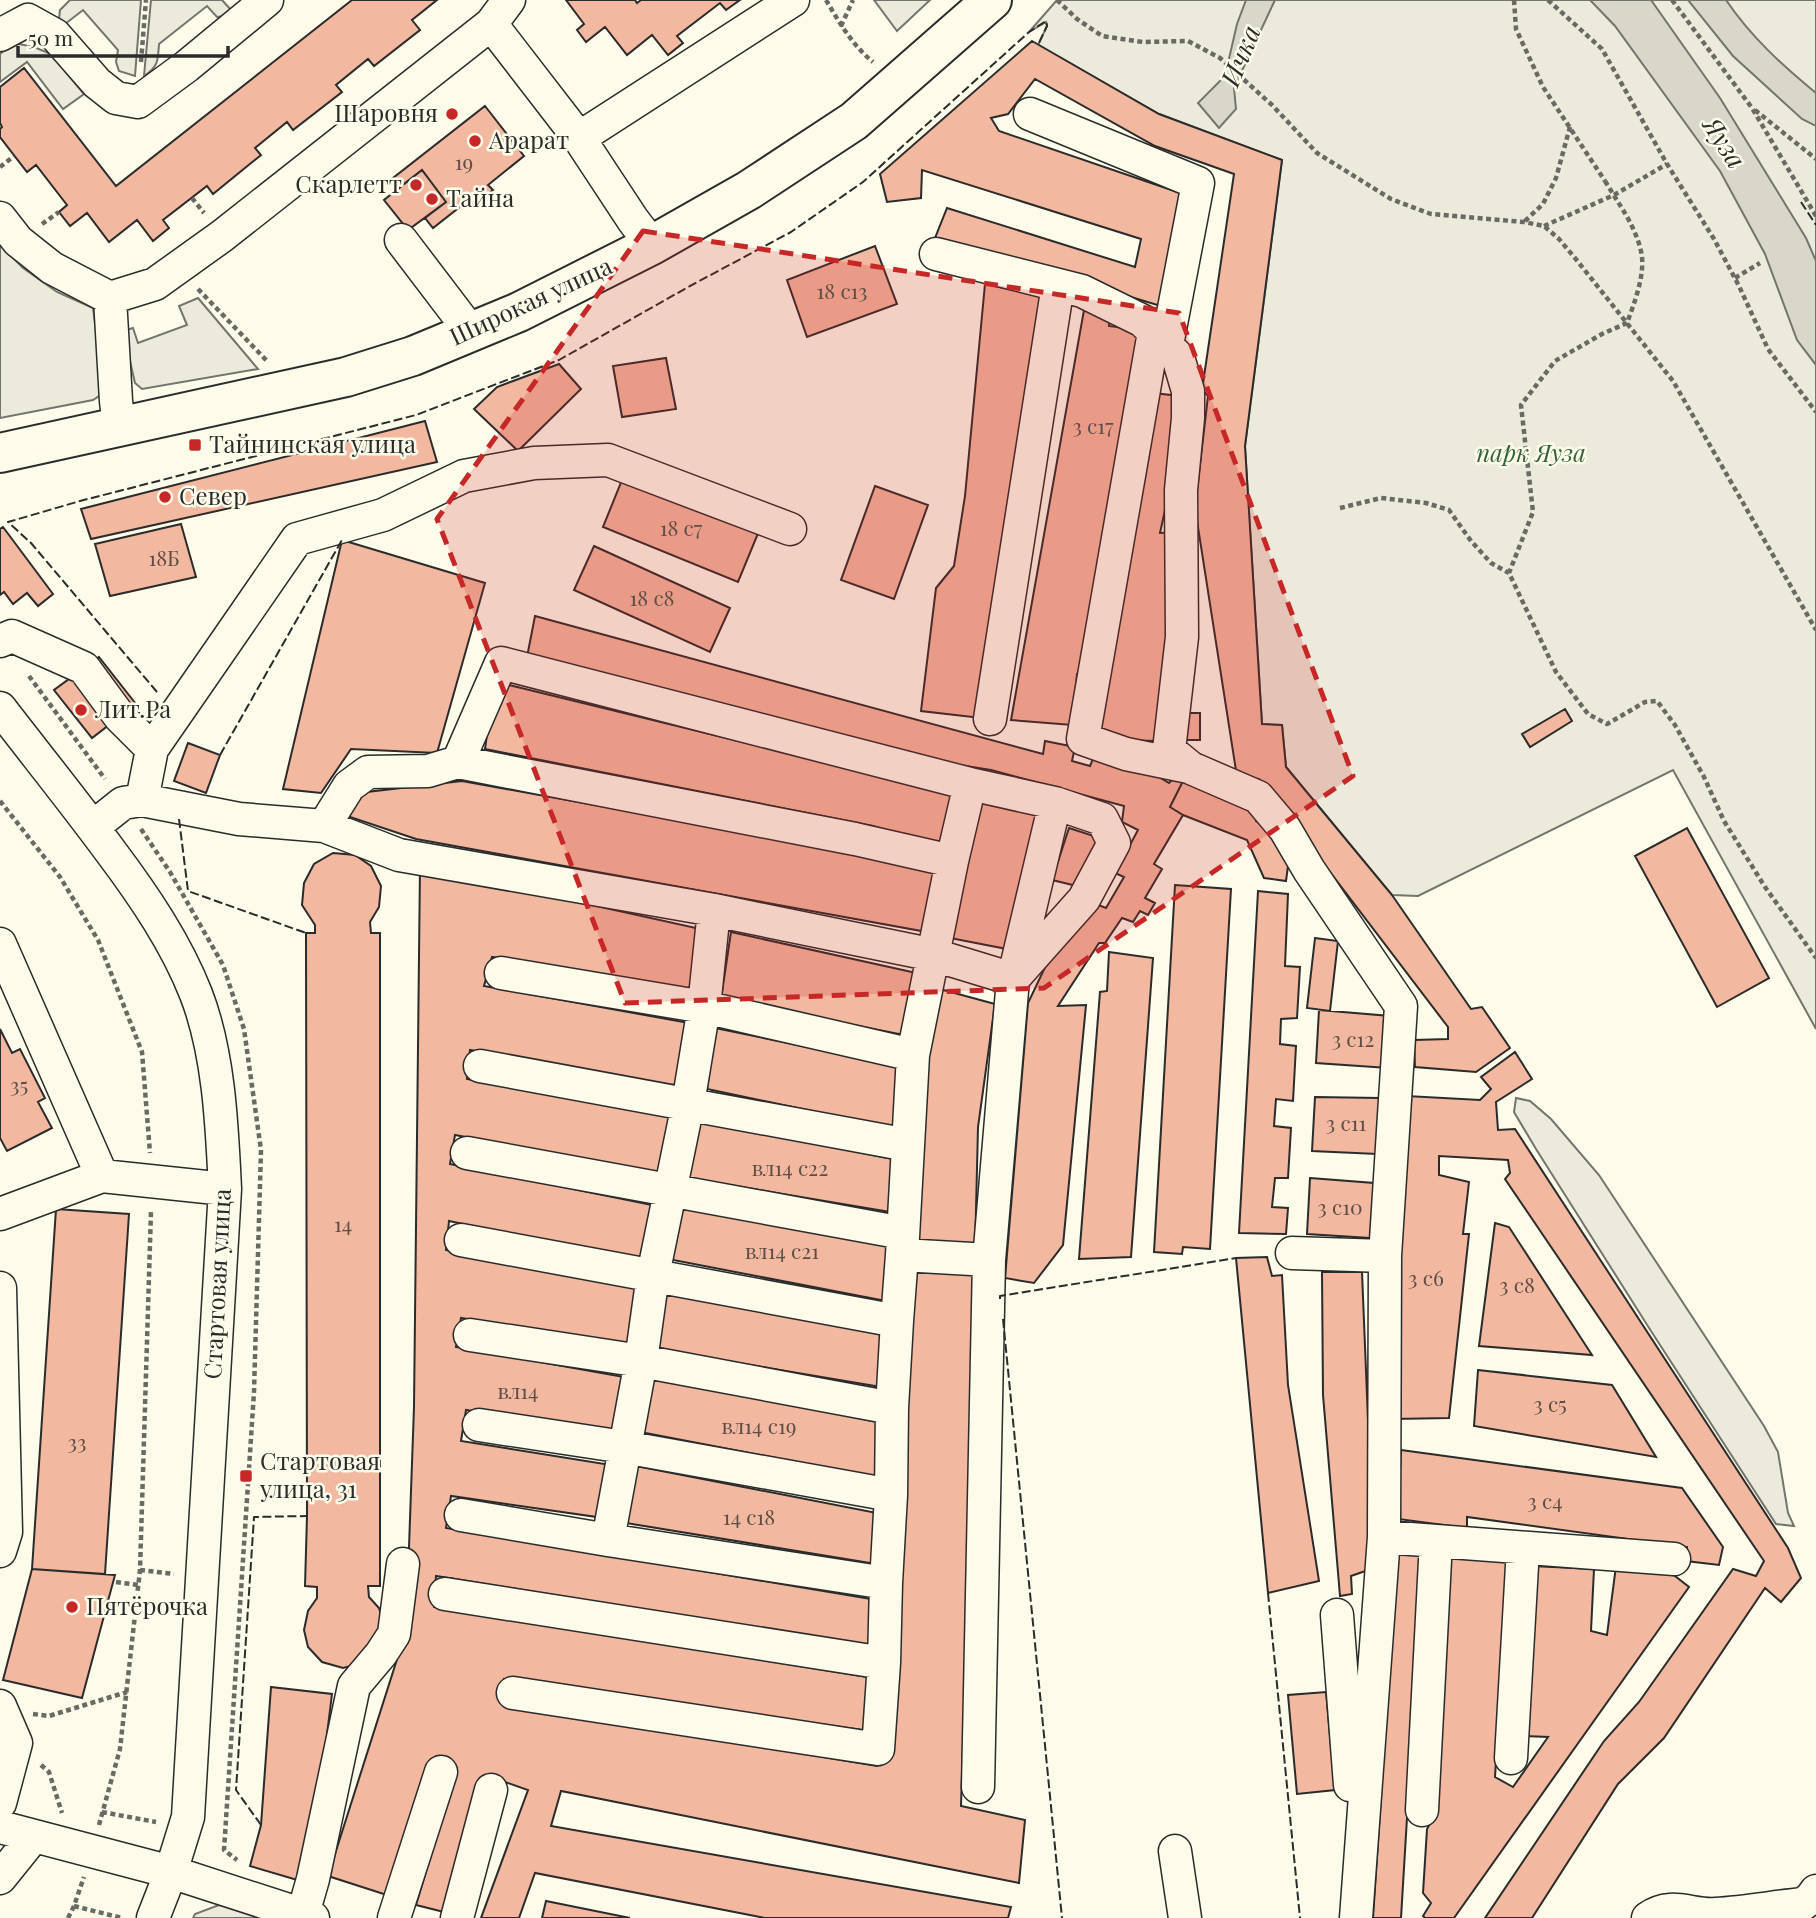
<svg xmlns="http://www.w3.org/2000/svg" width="1816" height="1918" viewBox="0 0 1816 1918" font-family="'Playfair Display',serif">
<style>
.green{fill:#ecebdb;stroke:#74746e;stroke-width:2}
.water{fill:#d8d7c9;stroke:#74746e;stroke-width:2}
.building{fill:#f2b8a0;stroke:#2b2b2b;stroke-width:2}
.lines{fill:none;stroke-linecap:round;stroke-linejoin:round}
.minor-casing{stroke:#2b2b2b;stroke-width:35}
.major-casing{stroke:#2b2b2b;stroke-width:42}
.path{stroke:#6a6964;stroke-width:4.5;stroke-dasharray:5 3.5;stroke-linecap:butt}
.minor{stroke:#fdfbea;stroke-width:32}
.major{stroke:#fdfbea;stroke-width:38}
.path-bridge{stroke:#6a6964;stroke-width:4.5;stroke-dasharray:5 3.5;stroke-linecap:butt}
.fence{stroke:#2b2b2b;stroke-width:2;stroke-dasharray:9 3.5;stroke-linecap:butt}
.marked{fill:#c62828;fill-opacity:0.2;stroke:#c62828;stroke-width:5;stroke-dasharray:14 9;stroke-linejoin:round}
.poi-dot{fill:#c62828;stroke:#fdfbea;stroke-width:2.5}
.labels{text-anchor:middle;stroke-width:5;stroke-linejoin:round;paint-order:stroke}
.number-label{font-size:21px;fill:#5d4e48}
.poi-label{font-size:24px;fill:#2b2b2b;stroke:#fdfbea;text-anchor:start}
.street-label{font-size:24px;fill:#2b2b2b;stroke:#fdfbea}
.park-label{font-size:24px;font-style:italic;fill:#34623c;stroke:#fdfbea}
.water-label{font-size:26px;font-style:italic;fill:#2b2b2b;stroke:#fdfbea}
</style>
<rect width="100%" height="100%" fill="#fdfbea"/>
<path class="green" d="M70,0H141L135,76L119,71L116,62L118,50L83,10L65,24L59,19L60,10Z
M151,0H222L231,10L224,16L217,17L207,6L159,44C158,61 158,67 144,76Z
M874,0H930L897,31Z
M1057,0H1816V1029L1673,770L1418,896L1392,895L1286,767L1282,725L1262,724L1245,446L1282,160L1159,114L1038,45L1047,26L1046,22L1029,32Z
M14,43L34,47L51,54L84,94L63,109L27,62L0,82V54Z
M0,244L23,268L57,292L93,308L103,385L99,396L93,400L0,418Z
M198,298L258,369L142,389L135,383L123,331L133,328L138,343L187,325L179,306Z
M1516,1098L1530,1101L1551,1119L1599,1175L1764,1426L1778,1452L1788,1513L1794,1526L1776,1524L1651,1331L1536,1149L1514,1112Z
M219,1905L257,1909L281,1918H193L195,1914Z"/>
<path class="water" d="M1246,0H1275L1234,88L1236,109L1219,128L1198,103L1225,76L1237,24Z
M1590,0H1651L1720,98L1806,238L1816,261V365L1797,340L1765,254L1720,171L1615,26Z
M1688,0H1726C1751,37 1782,65 1816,93V126L1802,119L1733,56Z"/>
<path class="building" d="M352,0H437L412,20L420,30L374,66L368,59L336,85L342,92L293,130L287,122L255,148L261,155L213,194L207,186L163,220L169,228L153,241L137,220L109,242L87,213L70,226L59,212L67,205L36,165L27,172L0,137V129L2,127L0,123V87L24,68L116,186Z
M566,0H635L637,3L641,0H740L726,10L720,3L677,36L683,43L668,55L652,35L627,55L605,27L586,42L577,30L584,24Z
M1032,41L1159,114L1282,160L1245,446L1262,724L1282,725L1286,767L1392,895L1471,1009L1482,1007L1510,1048L1476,1072L1415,1067L1414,1040L1448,1039V1027L1259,779L1237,777L1195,508L1208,396L1202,390L1234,174L1155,146L1035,79L1008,114L991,118L999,131L1189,196L1164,307L935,238L947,208L1135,267L1141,239L922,170L921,198L887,202L880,174Z
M485,106L524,156L488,185L493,190L474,205L470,199L433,228L425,218L446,202L422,170L400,187L393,178Z
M422,170L446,202L408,230L384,200Z
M875,246L897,304L807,337L787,280Z
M985,284L1042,296L981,718L921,711L936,588L954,566L965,496Z
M1084,310L1110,316L1109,326L1139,330L1083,674H1077L1072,725L1011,720Z
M666,358L676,409L622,417L613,366Z
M559,364L581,389L518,451L474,409L497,387Z
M1154,393L1179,396V446L1160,533L1176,532L1177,588L1155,741L1128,740L1099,735Z
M425,421L437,462L91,539L81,509Z
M624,475L759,531L738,582L603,527Z
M875,486L928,505L894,599L841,580Z
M181,524L196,577L110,596L95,544Z
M3,527L53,594L38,606L27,593L13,604L4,592L0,595V529Z
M342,540L485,583L437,753L351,749L321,793L283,789Z
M594,546L730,608L710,652L574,590Z
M535,616L1043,754L1045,741L1075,747L1072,761L1090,766L1095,754L1137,764L1169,783L1174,778L1183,781L1170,807L1183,815L1154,864L1162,869L1145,898L1155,903L1148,915L1140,911L1133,922L1122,918L1105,943H1099L1058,1006L1086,1005L1063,1245L1034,1283L1005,1278L1028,1003L1048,961L1096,904L1106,908L1124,877L1115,873L1138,830L1122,822L1124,806L991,770L953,764L527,657Z
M99,657L136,704L92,738L54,690Z
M509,685L955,794L944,847L873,826L485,749L489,719Z
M1565,709L1572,721L1530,747L1522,734Z
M1184,713H1200V740H1185Z
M188,743L220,755L206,793L174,781Z
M462,781L942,868L927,932L416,839L347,816L358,793Z
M1183,781L1259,812L1256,821L1285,838L1290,851L1286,881L1264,878L1247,840L1183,815L1170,807Z
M980,801L1038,812L1007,949L950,938Z
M1069,828L1100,838L1077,886L1052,880Z
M1687,828L1769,978L1717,1007L1635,856Z
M333,853L355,855L371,866L381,886L379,907L370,922L371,933H380V1586H368L369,1597L379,1608L384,1625L363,1663L343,1668L322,1662L308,1647L304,1630L308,1611L317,1598V1587L305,1586L307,1516L306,933H315V925L302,905L304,883L314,864Z
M420,867L696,928L693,990L492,957L484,986L689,1023L680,1087L470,1050L467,1079L669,1116L660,1174L455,1135L450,1164L657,1206L646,1263L449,1221L446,1250L640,1289L630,1346L461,1318L456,1347L624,1377L617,1434L466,1410L461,1441L611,1465L604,1518L451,1496L446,1528L877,1600L876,1647L436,1576L434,1607L874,1678L869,1731L504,1679L501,1703L877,1766L888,1759L909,1346L916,1262L978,1266L961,1806L1025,1820L1019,1883L561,1791L551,1826L1011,1907L1008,1918H765L535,1873L519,1918H481L528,1790L488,1776L448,1913L416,1905L457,1768L432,1761L393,1897L328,1876L406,1631L414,1407Z
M1175,885L1231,889L1210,1249L1183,1247L1182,1254L1154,1252Z
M1258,891L1288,894L1285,966L1300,967L1297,1018L1281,1019L1280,1044L1296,1046L1293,1101L1276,1099L1274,1126L1291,1128L1288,1178H1275L1272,1207L1288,1208L1286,1234L1239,1233Z
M731,932L921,974L909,1036L721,999Z
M1315,938L1338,941L1330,1011L1307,1008Z
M1109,952L1153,958L1131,1257L1079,1259L1100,992L1107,991Z
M936,988L995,1004L978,1127L975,1251L910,1248L921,1066Z
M1319,1010L1390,1016L1388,1068L1316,1063Z
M715,1028L905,1067L902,1130L707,1089Z
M0,1029L12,1053L20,1049L45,1098L38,1102L52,1128L7,1151L0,1138Z
M1515,1052L1532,1079L1496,1102L1498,1130L1515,1129L1788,1548L1801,1578L1781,1602L1765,1588L1664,1738L1618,1784L1532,1918H1485L1604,1741L1639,1702L1733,1569L1756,1576L1764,1561L1505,1179L1510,1173L1508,1160L1439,1156V1175L1469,1182L1463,1234H1469L1449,1418L1393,1419L1407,1096L1480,1100L1491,1089L1481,1077Z
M1315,1097L1380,1098L1377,1154L1312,1151Z
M692,1119L898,1160L896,1213L682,1177Z
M1310,1178L1374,1183L1370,1238L1307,1234Z
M677,1207L895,1246L891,1302L668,1259Z
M56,1209L129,1214L105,1574L32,1569Z
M1495,1223L1509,1227L1592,1355L1479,1346Z
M1267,1257L1272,1276L1282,1275L1288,1385L1319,1581L1268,1593L1236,1258Z
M1322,1272H1362L1374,1568L1351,1576L1352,1594L1340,1596L1323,1395Z
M660,1290L888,1335L887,1388L650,1348Z
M1478,1370L1612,1385L1656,1457L1474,1426Z
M646,1374L882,1423L880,1478L635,1431Z
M1401,1450L1682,1488L1723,1547L1719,1565L1686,1561L1687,1547L1467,1517V1528L1398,1519Z
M631,1465L877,1513L876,1564L620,1522Z
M1397,1551H1423L1401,1918H1373Z
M1448,1554L1509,1558L1495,1777L1513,1787L1548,1737L1523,1736L1532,1566L1594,1569L1591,1631L1607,1635L1616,1566L1666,1569L1689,1587L1454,1918H1425L1423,1916L1431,1903L1423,1893L1427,1829L1437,1811Z
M32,1569L115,1575L82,1698L3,1680Z
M271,1687L332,1694L314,1840L304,1882L250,1866L261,1825Z
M1326,1692L1335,1790L1297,1794L1288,1695Z
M546,1901L630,1918H542Z"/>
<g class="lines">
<g class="minor-casing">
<path id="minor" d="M491,24L579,138L633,220L652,245
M0,35L28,20L55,35L97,83L116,98L138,102L187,66L267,0
M1030,114L1198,183L1167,345
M579,138L793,0
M0,218L18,241L52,268L110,298L155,284L222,236L491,24L509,0
M401,240L471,332
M936,254L1082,291L1143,321L1178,357L1188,391V418L1181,490L1182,637L1169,750L1191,768L1258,797L1285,829L1309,870L1401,1006L1385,1256L1384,1537L1356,1918
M110,298L116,401L119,426
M1154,332L1083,739L1126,754L1189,767
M0,641L12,636L84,668L120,717L152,749
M0,708C37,756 75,803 111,852C144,896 176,943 196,994C219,1053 222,1126 225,1189L188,1817L171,1872L153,1918
M990,719L1058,285
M458,762L501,663L970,784L952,861L913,1055L902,1255L989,1260
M970,784L1055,803L1102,819L1114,843L1084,899L1013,979
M142,800L152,749L297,539L383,515L464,476L534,463L608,460L790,529
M324,826L349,786L368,772L428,771L458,762L855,839L952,861
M93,827L123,803L142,800L239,819L324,826L399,855L714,910L934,955L1013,979L989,1260L978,1787
M0,944L102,1176L225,1189
M501,973L704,1007L913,1055
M1014,976L1055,803
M480,1066L908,1145
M467,1153L903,1233
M0,1214L102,1176
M461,1240L897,1321L902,1255
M1292,1253L1385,1256
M0,1288L6,1532L0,1551
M470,1335L641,1361L892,1408
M479,1425L624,1447L891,1495
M461,1515L608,1540L886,1583
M1384,1537L1674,1559
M608,1540L641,1361L653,1275L688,1104L704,1007L714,910
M445,1594L884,1663
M1337,1615L1350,1785
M513,1693L878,1749L884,1663L886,1583L891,1495L892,1408L897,1321
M0,1706L16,1743L0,1803
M1511,1758L1523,1548
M1422,1810L1436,1541
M0,1827L171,1872L313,1918
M1175,1851L1185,1918
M0,1878L33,1837
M303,1914L313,1879L354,1686L381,1654L394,1634L403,1564
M394,1918L441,1772
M457,1918L491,1790
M1648,1918C1672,1901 1691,1916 1716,1914C1745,1912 1774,1907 1803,1904L1811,1898L1816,1891"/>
</g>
<g class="major-casing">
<path id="major" d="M0,453L346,377L413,356L519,312L652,245L749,190L854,121L992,0"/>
</g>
<path class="path" d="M826,0C839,22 853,46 873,62
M1057,0L1077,19L1102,36L1143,42L1188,41L1220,58L1272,105L1317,153L1391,199L1431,214L1524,222L1544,226L1559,239L1575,258L1673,381L1816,630
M1514,0L1516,29L1543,87L1605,181
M1548,0L1602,49L1667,164L1714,239L1739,286L1768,349L1816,412
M1672,0L1752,108L1816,216
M841,26L853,0
M141,62L146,0
M1755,110L1816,159
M0,167L14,156
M192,198L204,213
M1623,210C1631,223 1640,241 1642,257C1644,278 1634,304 1627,323L1602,334L1555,361L1521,405L1533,512L1509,573L1556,672L1588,714L1607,724L1645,702L1657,701L1675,725L1704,777L1724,821L1765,887L1816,958
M1525,221L1543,204L1556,178L1570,127
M42,224L59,212
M1544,226L1614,195L1667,164
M1735,278L1760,263
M198,289L267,361
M1340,508L1381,498L1426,503L1449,510L1471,541L1491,563L1509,573
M29,676L105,779
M0,801L60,877L98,940L142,1052L150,1153
M141,829L170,872L223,965L244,1029L261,1150L254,1392L224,1850L237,1860
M140,1570L174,1574
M116,1582L138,1585
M33,1714L49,1716L127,1692
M41,1765L49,1772L62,1813
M102,1812L156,1822
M99,1825L120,1749L140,1570L151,1211
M74,1906L122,1918
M68,1918L74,1906L84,1877"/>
<use href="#minor" class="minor"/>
<use href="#major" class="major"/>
<path class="path-bridge" d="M1605,181L1623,210"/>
<path class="fence" d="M1801,202L1816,225
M157,692L31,543L8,522L80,501L416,415L559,360L690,286L791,232L863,182L1029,32L1046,21L1047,26L1038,45
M220,755L342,540
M179,819L188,891L306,933
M1000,1299V1296L1236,1258
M1003,1319L1062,1918
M1268,1593L1300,1918
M261,1825L236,1790L254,1517L307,1516"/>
</g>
<path class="marked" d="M643,231L1179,313L1353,776L1044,988L625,1003L437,519Z"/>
<g class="poi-dot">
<circle cx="452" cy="114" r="7"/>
<circle cx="475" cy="141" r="7"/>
<circle cx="416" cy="185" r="7"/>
<circle cx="432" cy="199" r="7"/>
<rect x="188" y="438" width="14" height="14" rx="3.5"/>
<circle cx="165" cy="497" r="7"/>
<circle cx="81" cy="710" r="7"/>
<rect x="239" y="1469" width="14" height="14" rx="3.5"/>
<circle cx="72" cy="1607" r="7"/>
</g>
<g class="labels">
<g class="number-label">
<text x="464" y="170">19</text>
<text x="842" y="299">18 с13</text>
<text x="1093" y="434">3 с17</text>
<text x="681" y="536">18 с7</text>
<text x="164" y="566">18Б</text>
<text x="652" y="606">18 с8</text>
<text x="1353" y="1047">3 с12</text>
<text x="19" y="1093">35</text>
<text x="1346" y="1131">3 с11</text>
<text x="790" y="1176">вл14 с22</text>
<text x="1340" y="1215">3 с10</text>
<text x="343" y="1232">14</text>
<text x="782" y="1259">вл14 с21</text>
<text x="1426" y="1286">3 с6</text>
<text x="1517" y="1293">3 с8</text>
<text x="518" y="1399">вл14</text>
<text x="1550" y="1412">3 с5</text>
<text x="759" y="1434">вл14 с19</text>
<text x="77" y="1450">33</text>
<text x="1545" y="1509">3 с4</text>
<text x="749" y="1525">14 с18</text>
</g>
<g class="poi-label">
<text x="438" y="122" text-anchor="end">Шаровня</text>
<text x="489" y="149">Арарат</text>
<text x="402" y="193" text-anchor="end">Скарлетт</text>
<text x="446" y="207">Тайна</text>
<text x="209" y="453">Тайнинская улица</text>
<text x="179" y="505">Север</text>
<text x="95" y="718">Лит.Ра</text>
<text x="260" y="1470">Стартовая<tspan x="260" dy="28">улица, 31</tspan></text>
<text x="86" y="1615">Пятёрочка</text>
</g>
<g class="street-label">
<text transform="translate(531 302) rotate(-25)" y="8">Широкая улица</text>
<text transform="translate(218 1284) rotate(-87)" y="8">Стартовая улица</text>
</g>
<g class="park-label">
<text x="1531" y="462">парк Яуза</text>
</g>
<g class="water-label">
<text transform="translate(1241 56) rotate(-68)" y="9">Ичка</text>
<text transform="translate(1724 143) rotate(57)" y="9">Яуза</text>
</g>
</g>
<path d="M18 46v10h210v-10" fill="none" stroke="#2b2b2b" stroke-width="3.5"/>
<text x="28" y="46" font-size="21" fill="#2b2b2b" stroke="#fdfbea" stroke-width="5" paint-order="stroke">50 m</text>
</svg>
